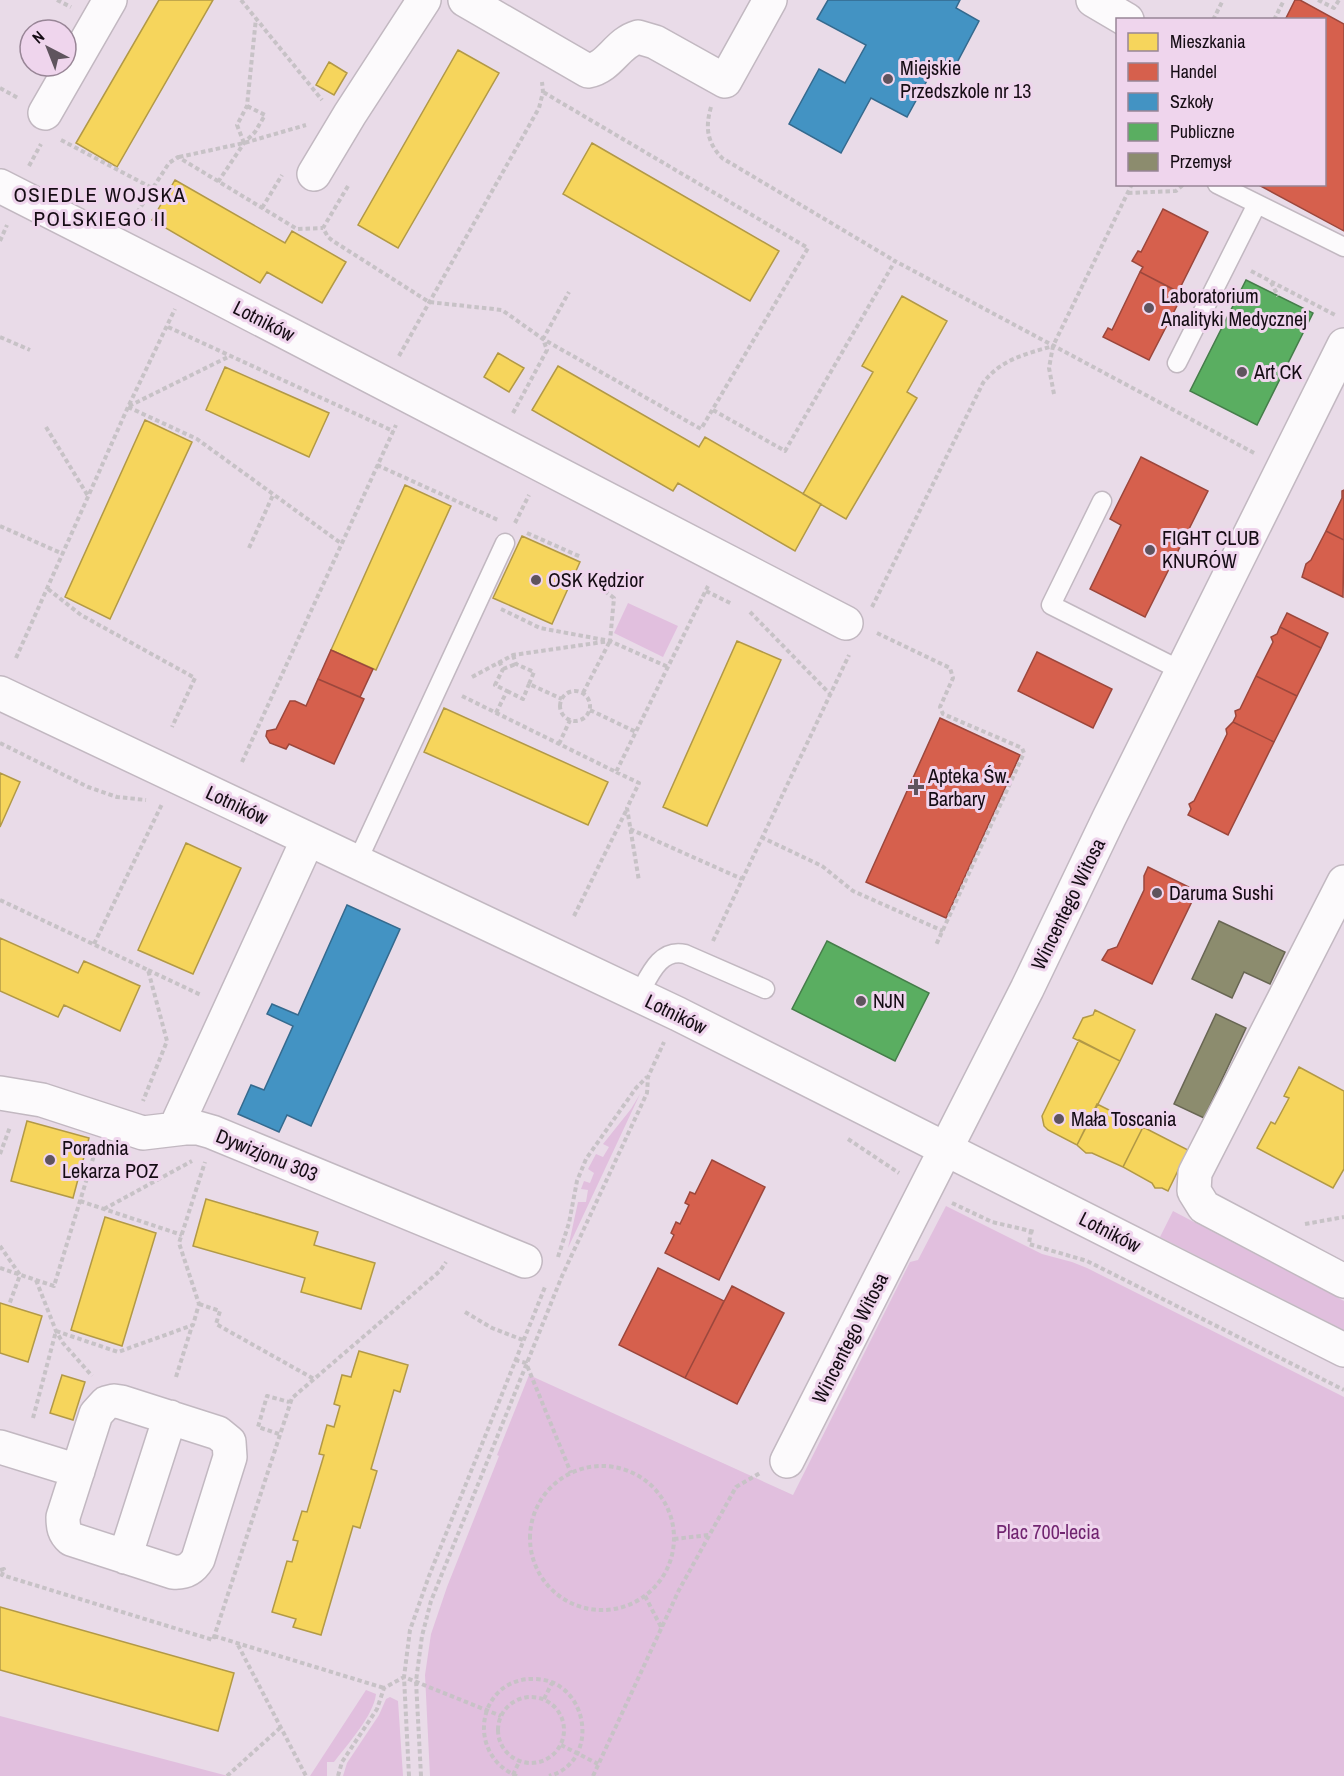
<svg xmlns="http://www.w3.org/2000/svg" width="1344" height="1776" viewBox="0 0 1344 1776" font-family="'Archivo Narrow',sans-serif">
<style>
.green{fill:#e1bfde}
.homes{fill:#f6d55c;stroke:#b29946;stroke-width:1.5}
.shops{fill:#d6604d;stroke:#9c473c;stroke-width:1.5}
.schools{fill:#4393c3;stroke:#356a8e;stroke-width:1.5}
.public{fill:#5aae61;stroke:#457d4a;stroke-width:1.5}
.industry{fill:#8c8c6e;stroke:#686653;stroke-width:1.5}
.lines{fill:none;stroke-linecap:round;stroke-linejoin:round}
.lane-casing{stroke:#c2b8c1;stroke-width:21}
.street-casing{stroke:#c2b8c1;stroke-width:36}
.path{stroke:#c7c2c6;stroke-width:4;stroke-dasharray:4.5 3;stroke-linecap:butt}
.lane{stroke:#fcfafc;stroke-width:18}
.street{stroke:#fcfafc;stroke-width:33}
.poi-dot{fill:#5f545e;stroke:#efd5ed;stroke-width:2}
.labels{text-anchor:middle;stroke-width:6;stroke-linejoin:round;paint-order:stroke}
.poi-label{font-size:20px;fill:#150c14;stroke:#efd5ed;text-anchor:start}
.street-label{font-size:20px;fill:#150c14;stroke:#efd5ed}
.park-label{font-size:20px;fill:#712570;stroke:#efd5ed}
.neighbourhood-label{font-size:21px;letter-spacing:1.5px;fill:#150c14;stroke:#efd5ed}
</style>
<rect width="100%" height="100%" fill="#e9dbe8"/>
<path class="green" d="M628,603L678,626L663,657L614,633Z
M640,1094L568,1248L578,1202H586L588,1190L581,1189L584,1181L590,1183L594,1173L588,1169L596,1154L603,1157L609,1147L603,1144L631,1109Z
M946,1206L1042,1254L1072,1262L1087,1268L1344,1397V1776H430L425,1675L431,1634L447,1587L499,1456L497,1455L529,1375L793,1495L910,1262L918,1260Z
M1173,1211L1344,1301V1330L1160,1237Z
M366,1690L376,1694C374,1715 347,1745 334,1762H327V1776H310Z
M390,1697L398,1701L403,1776H343L347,1763L379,1715L386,1699Z
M0,1716L228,1776H0Z"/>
<path class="homes" d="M159,0H213L117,167L76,143Z
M458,50L499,73L398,248L358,225Z
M329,62L347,73L334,95L316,85Z
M592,143L779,251L750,301L563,194Z
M175,180L285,243L292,231L346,262L322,303L267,272L260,283L152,220Z
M902,296L947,321L907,392L917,398L846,519L803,494L873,372L862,366Z
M498,353L524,368L509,392L484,377Z
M558,366L699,447L705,437L821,504L795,551L678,483L673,491L532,410Z
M225,367L329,413L309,457L206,410Z
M145,420L192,442L110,619L65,597Z
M405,485L451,506L376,670L331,650Z
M522,536L580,562L552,624L493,598Z
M737,641L781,660L707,826L663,807Z
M444,708L608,782L588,825L424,752Z
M0,773L20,782L0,827Z
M186,843L241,868L193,974L138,950Z
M0,938L78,973L84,961L140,986L120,1031L64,1005L58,1017L0,991Z
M1095,1010L1135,1030L1120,1061L1073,1038L1083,1018L1093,1015Z
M1079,1040L1120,1061L1077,1145L1048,1130L1044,1126L1042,1116Z
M1299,1067L1344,1091V1169L1333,1188L1257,1148L1271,1122L1275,1124L1289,1098L1284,1096Z
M1097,1104L1143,1127L1123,1167L1092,1153H1086L1077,1145Z
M27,1121L89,1138L73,1198L11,1181Z
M1143,1127L1188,1150L1168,1191L1162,1188H1155L1152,1183L1123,1167Z
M206,1199L318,1232L314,1245L375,1263L361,1309L301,1292L305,1278L193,1246Z
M105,1217L156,1233L122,1346L71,1330Z
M0,1303L42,1316L28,1362L0,1353Z
M359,1351L408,1365L400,1392L394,1390L371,1469L377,1471L360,1528L353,1526L321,1635L293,1627L296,1619L272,1612L287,1561L292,1562L298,1541L293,1540L302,1511L307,1512L324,1455L319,1454L327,1425L334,1427L340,1406L334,1404L342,1375L351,1377Z
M62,1375L85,1382L73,1420L50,1413Z
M0,1607L234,1673L218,1731L0,1670Z"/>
<path class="shops" d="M1295,0H1300L1344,24V231L1257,184H1324V20H1285Z
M1163,209L1208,232L1178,292L1140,272L1143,267L1132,261L1138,251L1141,252Z
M1140,272L1183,294L1149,360L1103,337L1108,328L1112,330Z
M1141,457L1208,491L1145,617L1090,589L1121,525L1110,519Z
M1344,490V540L1326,531L1342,498V491Z
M1326,531L1344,540L1343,597L1302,577L1306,564L1311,560Z
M1287,613L1328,633L1321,648L1280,627Z
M1280,627L1321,648L1297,696L1256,676L1273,642L1271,637L1277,634Z
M331,650L373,669L360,697L318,679Z
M1037,652L1112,689L1093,728L1018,691Z
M1256,676L1297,696L1274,742L1233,722L1236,716L1235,711L1240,709Z
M318,679L364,699L334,764L289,744L286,749L270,743L266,736L267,731L276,729L290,701H295L306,706Z
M940,718L1020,755L946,918L866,882Z
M1233,722L1274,742L1228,835L1188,815L1191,809L1189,804L1194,801L1227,734L1226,729Z
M1148,867L1197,891L1152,984L1102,960L1108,950L1117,947L1144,890V876Z
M712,1160L765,1187L719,1280L665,1253L674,1235L671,1233L676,1222L680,1224L689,1205L685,1203L690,1192L695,1194Z
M658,1268L724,1301L685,1378L619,1345Z
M732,1286L784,1313L737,1404L685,1378Z"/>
<path class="schools" d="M828,0H960L956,8L979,21L951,74L935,66L907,117L871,98L841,153L789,124L819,69L845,83L866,45L817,19Z
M347,905L400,929L311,1126L287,1115L279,1132L238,1114L251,1085L264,1090L293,1026L267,1014L272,1004L298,1015Z"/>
<path class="public" d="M1246,280L1313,313L1257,425L1190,391Z
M827,941L929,993L895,1061L792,1009Z"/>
<path class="industry" d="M1219,921L1285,952L1270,984L1244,972L1232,998L1192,979Z
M1216,1014L1246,1028L1204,1118L1174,1104Z"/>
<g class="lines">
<g class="lane-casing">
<path id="lane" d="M1217,184L1344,247
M1177,363L1257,204
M1102,501L1051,605L1182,671
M357,862L505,543
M638,996C649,977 659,948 685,954L765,989"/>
</g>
<g class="street-casing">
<path id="street" d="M465,0L588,71C610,67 617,43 638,37L655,42L725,81L770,0
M1093,0L1127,20
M45,113L110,0
M314,174L350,114L424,0
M0,186L187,281L846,623
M0,693L678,1014L1344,1350
M1344,882L1195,1173L1194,1191L1204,1207L1344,1281
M0,1093L42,1100L143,1133L185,1128H198L212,1132L525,1261
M175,1129L308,839
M114,1401L121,1402L218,1433L229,1442L230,1457L198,1559C192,1569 185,1573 173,1572L71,1539C64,1533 63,1527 63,1517L96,1414L106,1403Z
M0,1447L78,1471
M787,1461L1027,989L1109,818L1344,345
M125,1557L170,1417"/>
</g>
<path class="path" d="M57,0L71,7
M241,0L322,100
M1318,0L1334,8L1339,0
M1213,20L1223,0
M1274,20L1284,0
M0,88L18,98
M711,107C705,128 707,142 722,158L895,261
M61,140L154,189
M244,143L237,125L247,106L256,18
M179,157L244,143L306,125
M29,166L41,144
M218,182L244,143L255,132L265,115L247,106
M348,186L323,228L328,237L333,241L429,302L502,310L543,339L701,429L808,248L543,92
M1128,193L1176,191L1184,184
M262,208L282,175
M133,219L169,163L178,157L297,229L323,228
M0,241L7,225
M1251,271L1335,315
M1271,282L1278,296
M168,327L393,431
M0,337L30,350
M399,356L539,108L543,92L542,82
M1054,394L1049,368L1053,346L1132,184
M129,406L230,356
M128,407L197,439L342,544
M713,410L785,451L895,261L1256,454
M513,413L547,350L543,339L569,292
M46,427L88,496
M377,465L498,520
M515,523L529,495
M0,526L63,554
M527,533L581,557
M249,548L273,495
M48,589L81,615L195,678L172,727
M706,591L732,604
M872,607L983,383C1001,359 1026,354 1053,346
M501,609L540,628L610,641L668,667
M750,612L830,694
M877,633L950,668L953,678L940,707L943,714L1022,748L1024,753L936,945
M513,655L516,664L534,672L529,684L562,699
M16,658L128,407L175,309
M503,669L516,664
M472,677L513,655L610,641L614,598L578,571
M560 706a15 15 0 1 1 30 0a15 15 0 1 1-30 0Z
M507,691L523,699L529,684
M583,693L610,641
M462,696L616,772L708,586
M590,710L636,732
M496,713L507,691L495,685L503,669L499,661
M0,743L88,787L117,797L146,800
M559,744L570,720
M242,762L396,425
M616,772L639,783L627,808L639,881
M630,829L742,879
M761,837L822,866L853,891L943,931
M0,900L148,970L167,1041L143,1101
M574,916L627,809
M713,941L849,655
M94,944L162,804
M148,970L201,995
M848,1139L899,1173
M0,1154L10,1127
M80,1201L182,1235
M952,1203L992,1222L1035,1232
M104,1209L192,1161
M1305,1224L1344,1217
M1031,1230L1029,1244L1087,1261L1344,1390
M0,1246L20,1275L9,1305
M558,1257L569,1223L577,1181L586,1159L636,1088L647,1077
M0,1268L54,1286L95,1152
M36,1280L56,1331L63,1343L92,1376
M199,1304L220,1311L216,1324L314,1379
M465,1312L492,1328L523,1340
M515,1360L526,1363L571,1473
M176,1377L192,1326
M33,1418L56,1331L118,1352L193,1325L199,1304L179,1243L205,1162
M279,1434L258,1427L267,1396L289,1402
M530 1538a72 72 0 1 1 144 0a72 72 0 1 1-144 0Z
M674,1539L709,1535
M0,1570L4,1569L2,1575L213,1640L292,1398L440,1271L446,1262
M645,1596L661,1627
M214,1636L384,1688
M238,1645L306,1776
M498 1730a33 33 0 1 1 66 0a33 33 0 1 1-66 0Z
M544,1699L552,1683
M561,1745L598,1764
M513,1775L519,1762
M227,1776L281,1727
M338,1776L342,1762L377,1709L384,1688L404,1677L501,1716
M409,1776L404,1677L410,1630L429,1576L545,1287
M421,1776L416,1681L422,1636L431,1601L562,1276L647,1093L648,1077L664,1042
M517,1776C464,1754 478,1676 536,1679C589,1681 601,1762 549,1776
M593,1776L679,1590L736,1487L760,1473"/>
<use href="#lane" class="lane"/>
<use href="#street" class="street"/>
</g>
<g class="poi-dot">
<circle cx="888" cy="79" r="6"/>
<circle cx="1149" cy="308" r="6"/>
<circle cx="1242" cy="372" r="6"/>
<circle cx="1150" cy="550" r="6"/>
<circle cx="536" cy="580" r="6"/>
<path d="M913 778h6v6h6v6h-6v6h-6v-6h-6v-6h6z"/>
<circle cx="1157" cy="893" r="6"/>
<circle cx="861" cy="1001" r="6"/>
<circle cx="1059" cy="1119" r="6"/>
<circle cx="50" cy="1160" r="6"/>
</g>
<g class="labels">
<g class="poi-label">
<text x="900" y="75">Miejskie<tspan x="900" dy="23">Przedszkole nr 13</tspan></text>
<text x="1161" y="303">Laboratorium<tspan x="1161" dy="23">Analityki Medycznej</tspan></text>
<text x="1254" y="379">Art CK</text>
<text x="1162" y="545">FIGHT CLUB<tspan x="1162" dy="23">KNURÓW</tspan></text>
<text x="548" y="587">OSK Kędzior</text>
<text x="928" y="783">Apteka Św.<tspan x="928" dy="23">Barbary</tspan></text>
<text x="1169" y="900">Daruma Sushi</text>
<text x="873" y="1008">NJN</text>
<text x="1071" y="1126">Mała Toscania</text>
<text x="62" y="1155">Poradnia<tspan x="62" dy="23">Lekarza POZ</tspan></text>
</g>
<g class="street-label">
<text transform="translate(264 321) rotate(27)" y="7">Lotników</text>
<text transform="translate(237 805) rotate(25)" y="7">Lotników</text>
<text transform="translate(1068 904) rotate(-64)" y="7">Wincentego Witosa</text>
<text transform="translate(676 1014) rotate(26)" y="7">Lotników</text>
<text transform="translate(267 1155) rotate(22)" y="7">Dywizjonu 303</text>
<text transform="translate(1110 1232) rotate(27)" y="7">Lotników</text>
<text transform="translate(850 1338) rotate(-63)" y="7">Wincentego Witosa</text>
</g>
<g class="park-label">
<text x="1048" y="1539">Plac 700-lecia</text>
</g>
<g class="neighbourhood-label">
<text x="100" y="202">OSIEDLE WOJSKA<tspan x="100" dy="24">POLSKIEGO II</tspan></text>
</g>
</g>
<rect x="1116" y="18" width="210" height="168" fill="#efd5ed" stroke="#988596" stroke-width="1.5"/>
<rect x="1128" y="33" width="30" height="18" fill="#f6d55c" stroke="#988596" stroke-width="1.5"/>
<text x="1170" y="48" font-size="18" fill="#150c14">Mieszkania</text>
<rect x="1128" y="63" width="30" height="18" fill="#d6604d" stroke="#988596" stroke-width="1.5"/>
<text x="1170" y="78" font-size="18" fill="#150c14">Handel</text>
<rect x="1128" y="93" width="30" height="18" fill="#4393c3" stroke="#988596" stroke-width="1.5"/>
<text x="1170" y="108" font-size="18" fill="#150c14">Szkoły</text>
<rect x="1128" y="123" width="30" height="18" fill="#5aae61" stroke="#988596" stroke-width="1.5"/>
<text x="1170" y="138" font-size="18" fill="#150c14">Publiczne</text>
<rect x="1128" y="153" width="30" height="18" fill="#8c8c6e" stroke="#988596" stroke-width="1.5"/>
<text x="1170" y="168" font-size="18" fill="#150c14">Przemysł</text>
<g transform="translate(48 48) rotate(318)"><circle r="28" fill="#efd5ed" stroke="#988596" stroke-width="1.5"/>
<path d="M0-4.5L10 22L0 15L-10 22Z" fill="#5f545e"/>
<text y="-9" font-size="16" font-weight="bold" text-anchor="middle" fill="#150c14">N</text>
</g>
</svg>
